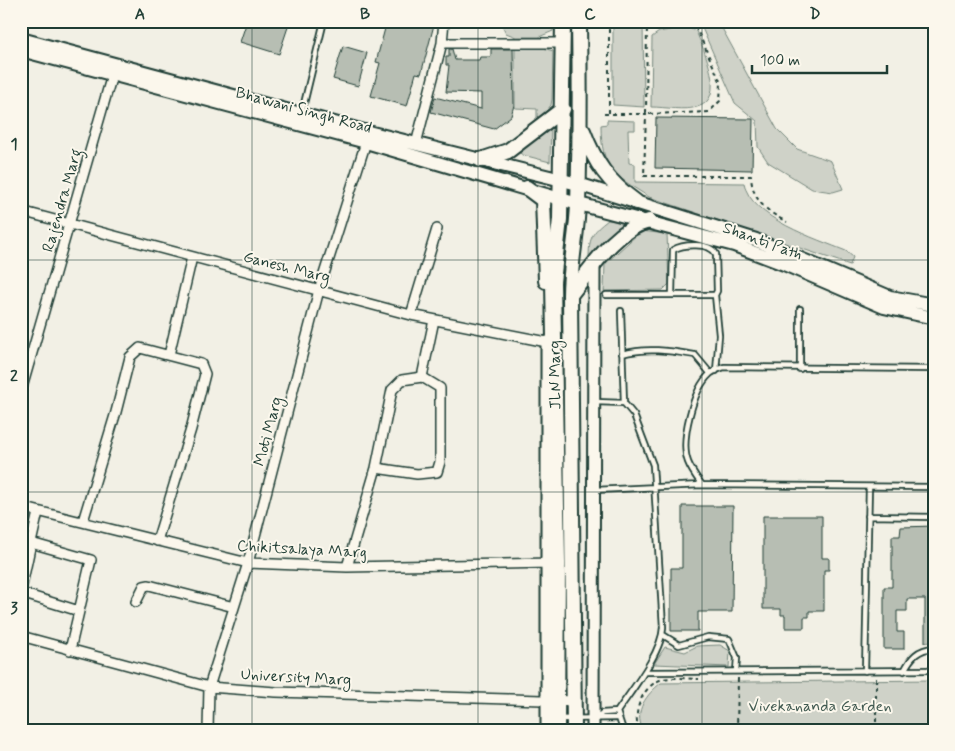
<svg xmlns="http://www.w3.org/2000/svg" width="955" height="751" viewBox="0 0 955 751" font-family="Mynerve,sans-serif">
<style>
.green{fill:#cfd2c8;stroke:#77887e}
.building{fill:#b7beb3;stroke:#1f3d34}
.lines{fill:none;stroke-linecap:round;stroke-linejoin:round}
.service-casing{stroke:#1f3d34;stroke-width:8}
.minor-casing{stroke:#1f3d34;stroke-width:12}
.tertiary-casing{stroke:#1f3d34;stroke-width:15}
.secondary-casing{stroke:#1f3d34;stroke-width:16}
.primary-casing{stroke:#1f3d34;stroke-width:18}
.path{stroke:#1f3d34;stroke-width:2;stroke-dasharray:4 4;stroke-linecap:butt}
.service{stroke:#fbf7ec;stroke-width:4.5}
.minor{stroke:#fbf7ec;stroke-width:9}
.tertiary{stroke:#fbf7ec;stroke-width:11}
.secondary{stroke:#fbf7ec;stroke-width:12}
.primary{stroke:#fbf7ec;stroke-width:14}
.grid{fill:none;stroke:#1f3d34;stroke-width:1;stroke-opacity:0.55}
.labels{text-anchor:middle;stroke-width:4;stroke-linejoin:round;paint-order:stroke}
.street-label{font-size:16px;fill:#1f3d34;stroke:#fbf7ec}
.park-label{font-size:16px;fill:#425b52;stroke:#fbf7ec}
.neatline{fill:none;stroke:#1f3d34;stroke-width:2}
.grid-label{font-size:16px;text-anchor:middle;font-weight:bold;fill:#1f3d34}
</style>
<rect width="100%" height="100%" fill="#f2f0e5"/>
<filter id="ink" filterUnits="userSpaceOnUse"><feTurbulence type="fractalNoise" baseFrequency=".02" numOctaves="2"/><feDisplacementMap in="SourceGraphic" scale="10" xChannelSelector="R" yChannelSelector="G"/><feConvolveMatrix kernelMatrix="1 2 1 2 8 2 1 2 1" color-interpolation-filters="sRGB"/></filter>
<g filter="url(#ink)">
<path class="green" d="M490,21H552L553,31L539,37H516L506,33L501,23Z
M613,21H643L644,107L613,105Z
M699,21H718L777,129L797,149L831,161L843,189L833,192L812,189L768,162L758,147L757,121L735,103Z
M686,27L696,31C703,49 728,99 697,107C684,111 665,107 651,107L652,37L659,32Z
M515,46L540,47L553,51L552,99L551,105L537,123V109L515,108Z
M607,120L635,121V130H628L629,163L635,164V182L744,183C750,218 817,239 846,251L853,257L850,265L649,197C614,175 601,169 601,125L607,124Z
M551,124L550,162L523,155L518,152Z
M608,220L631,223L589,260C589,238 591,233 608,220Z
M641,231L667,234L669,284L663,290L604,291L605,264Z
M720,645L730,651L729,667L654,664L665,647L685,652L697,646Z
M934,680V730H643C633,711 647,694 661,683Z"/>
<path class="building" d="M247,21H290L279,54L240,42Z
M387,21H435L421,74L416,73L407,106L371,96L380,63L376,62Z
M343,46L367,53L358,86L333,79Z
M449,49H452L455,60H479L480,57H491V49H513L514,105L511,116L494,129L431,112L435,97L481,109V93L446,92L449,65H446V57H449Z
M656,118L753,119L752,170L655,168Z
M682,506H733L732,612H698V631H671V568H682Z
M763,516H822V558H829V570H824V611H809V617H804V628H785V615H781V609H763Z
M934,526V642H925V599H907V611H897V632H904V649H884V587H892V536H900L901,527Z"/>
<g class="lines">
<g class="service-casing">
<path id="service" d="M302,112L324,21
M606,295H715L717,291L716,254C710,242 683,244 673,250L672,295
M715,295L719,335L716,371
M621,311L624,403L634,415L653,465L663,627C662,653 631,691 617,712L623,730
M622,354C647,347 670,351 695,355L710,373
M800,369V309
M595,402L624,403
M702,485C697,478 691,470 688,462C680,441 693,389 710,374C713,371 719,369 724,367L934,369
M595,490L702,485L934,487
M868,516L934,517
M663,635L679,645L708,637L729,639L737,658L736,671
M865,671L869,487
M904,671C911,657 918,649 934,648
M645,672L934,670
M599,716L602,713L617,712
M559,719L617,718"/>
</g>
<g class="minor-casing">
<path id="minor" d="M442,43L444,21
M416,144L442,43H564
M21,211L411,315L547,342
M411,315L437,229
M169,355L192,257
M422,377L434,320
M21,391L112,75
M21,507L248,563L347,567L552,563
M83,521L116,412L130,357L140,348L201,364L205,374L191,429L157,541
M31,543L38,512
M347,567L376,468L392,390L402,380L422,377L440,388V462L437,472L417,474L376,468
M21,590L31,543L91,560L70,650
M21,593L79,611
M136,602L144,586L149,585L234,607
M21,636L209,687L276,692L575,701
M208,730L209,687L248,563L319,290L366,142"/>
</g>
<g class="tertiary-casing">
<path id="tertiary" d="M547,730V342
M593,730L594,265"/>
</g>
<g class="secondary-casing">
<path id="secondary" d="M21,39L368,132L578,184L756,240L890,297L934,305
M21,50L366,142L560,199L734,245L784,264L884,307L934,318"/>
</g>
<g class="primary-casing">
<path id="primary" d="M583,131C595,163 608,182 636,202
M481,160L508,151L563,109
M527,188L543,200L546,281
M570,295C591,269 615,229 649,221
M557,730L558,563L553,282L560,219L563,21
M574,730L570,295C570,263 577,235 578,204C580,143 580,82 579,21"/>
</g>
<path class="path" d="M609,21V114
M647,21L646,114L709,112L720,101L721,83L693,21
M659,26L662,21
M647,28L689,21
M604,114H646L644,176H751C752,200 767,212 787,222
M639,730C632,713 642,687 660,680C670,676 688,679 699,679
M737,730L738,678
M876,730V677"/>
<use href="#service" class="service"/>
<use href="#minor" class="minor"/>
<use href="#tertiary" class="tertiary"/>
<use href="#secondary" class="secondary"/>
<use href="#primary" class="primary"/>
</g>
</g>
<path class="grid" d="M252,21V730M478,21V730M702,21V730M21,260H934M21,492H934"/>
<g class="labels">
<g class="street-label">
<text transform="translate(304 109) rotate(15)" y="6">Bhawani Singh Road</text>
<text transform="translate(61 200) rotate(-74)" y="6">Rajendra Marg</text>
<text transform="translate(763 240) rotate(20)" y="6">Shanti Path</text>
<text transform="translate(287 266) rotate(14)" y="6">Ganesh Marg</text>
<text transform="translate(554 375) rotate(-91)" y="6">JLN Marg</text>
<text transform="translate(267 431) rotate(-75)" y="6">Moti Marg</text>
<text transform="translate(302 548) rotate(3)" y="6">Chikitsalaya Marg</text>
<text transform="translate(296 676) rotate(3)" y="6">University Marg</text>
</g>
<g class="park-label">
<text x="820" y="711">Vivekananda Garden</text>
</g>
</g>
<rect width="955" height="751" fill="none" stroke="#fbf7ec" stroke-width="55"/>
<path d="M752 65v8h135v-8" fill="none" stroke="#1f3d34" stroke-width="2.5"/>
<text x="760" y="65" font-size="15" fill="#1f3d34" stroke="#fbf7ec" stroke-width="4" paint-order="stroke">100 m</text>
<rect x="28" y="28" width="900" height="696" class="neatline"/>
<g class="grid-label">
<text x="140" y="19">A</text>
<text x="365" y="19">B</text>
<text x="590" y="19">C</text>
<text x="815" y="19">D</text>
<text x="14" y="149">1</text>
<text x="14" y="381">2</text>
<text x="14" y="613">3</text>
</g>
</svg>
